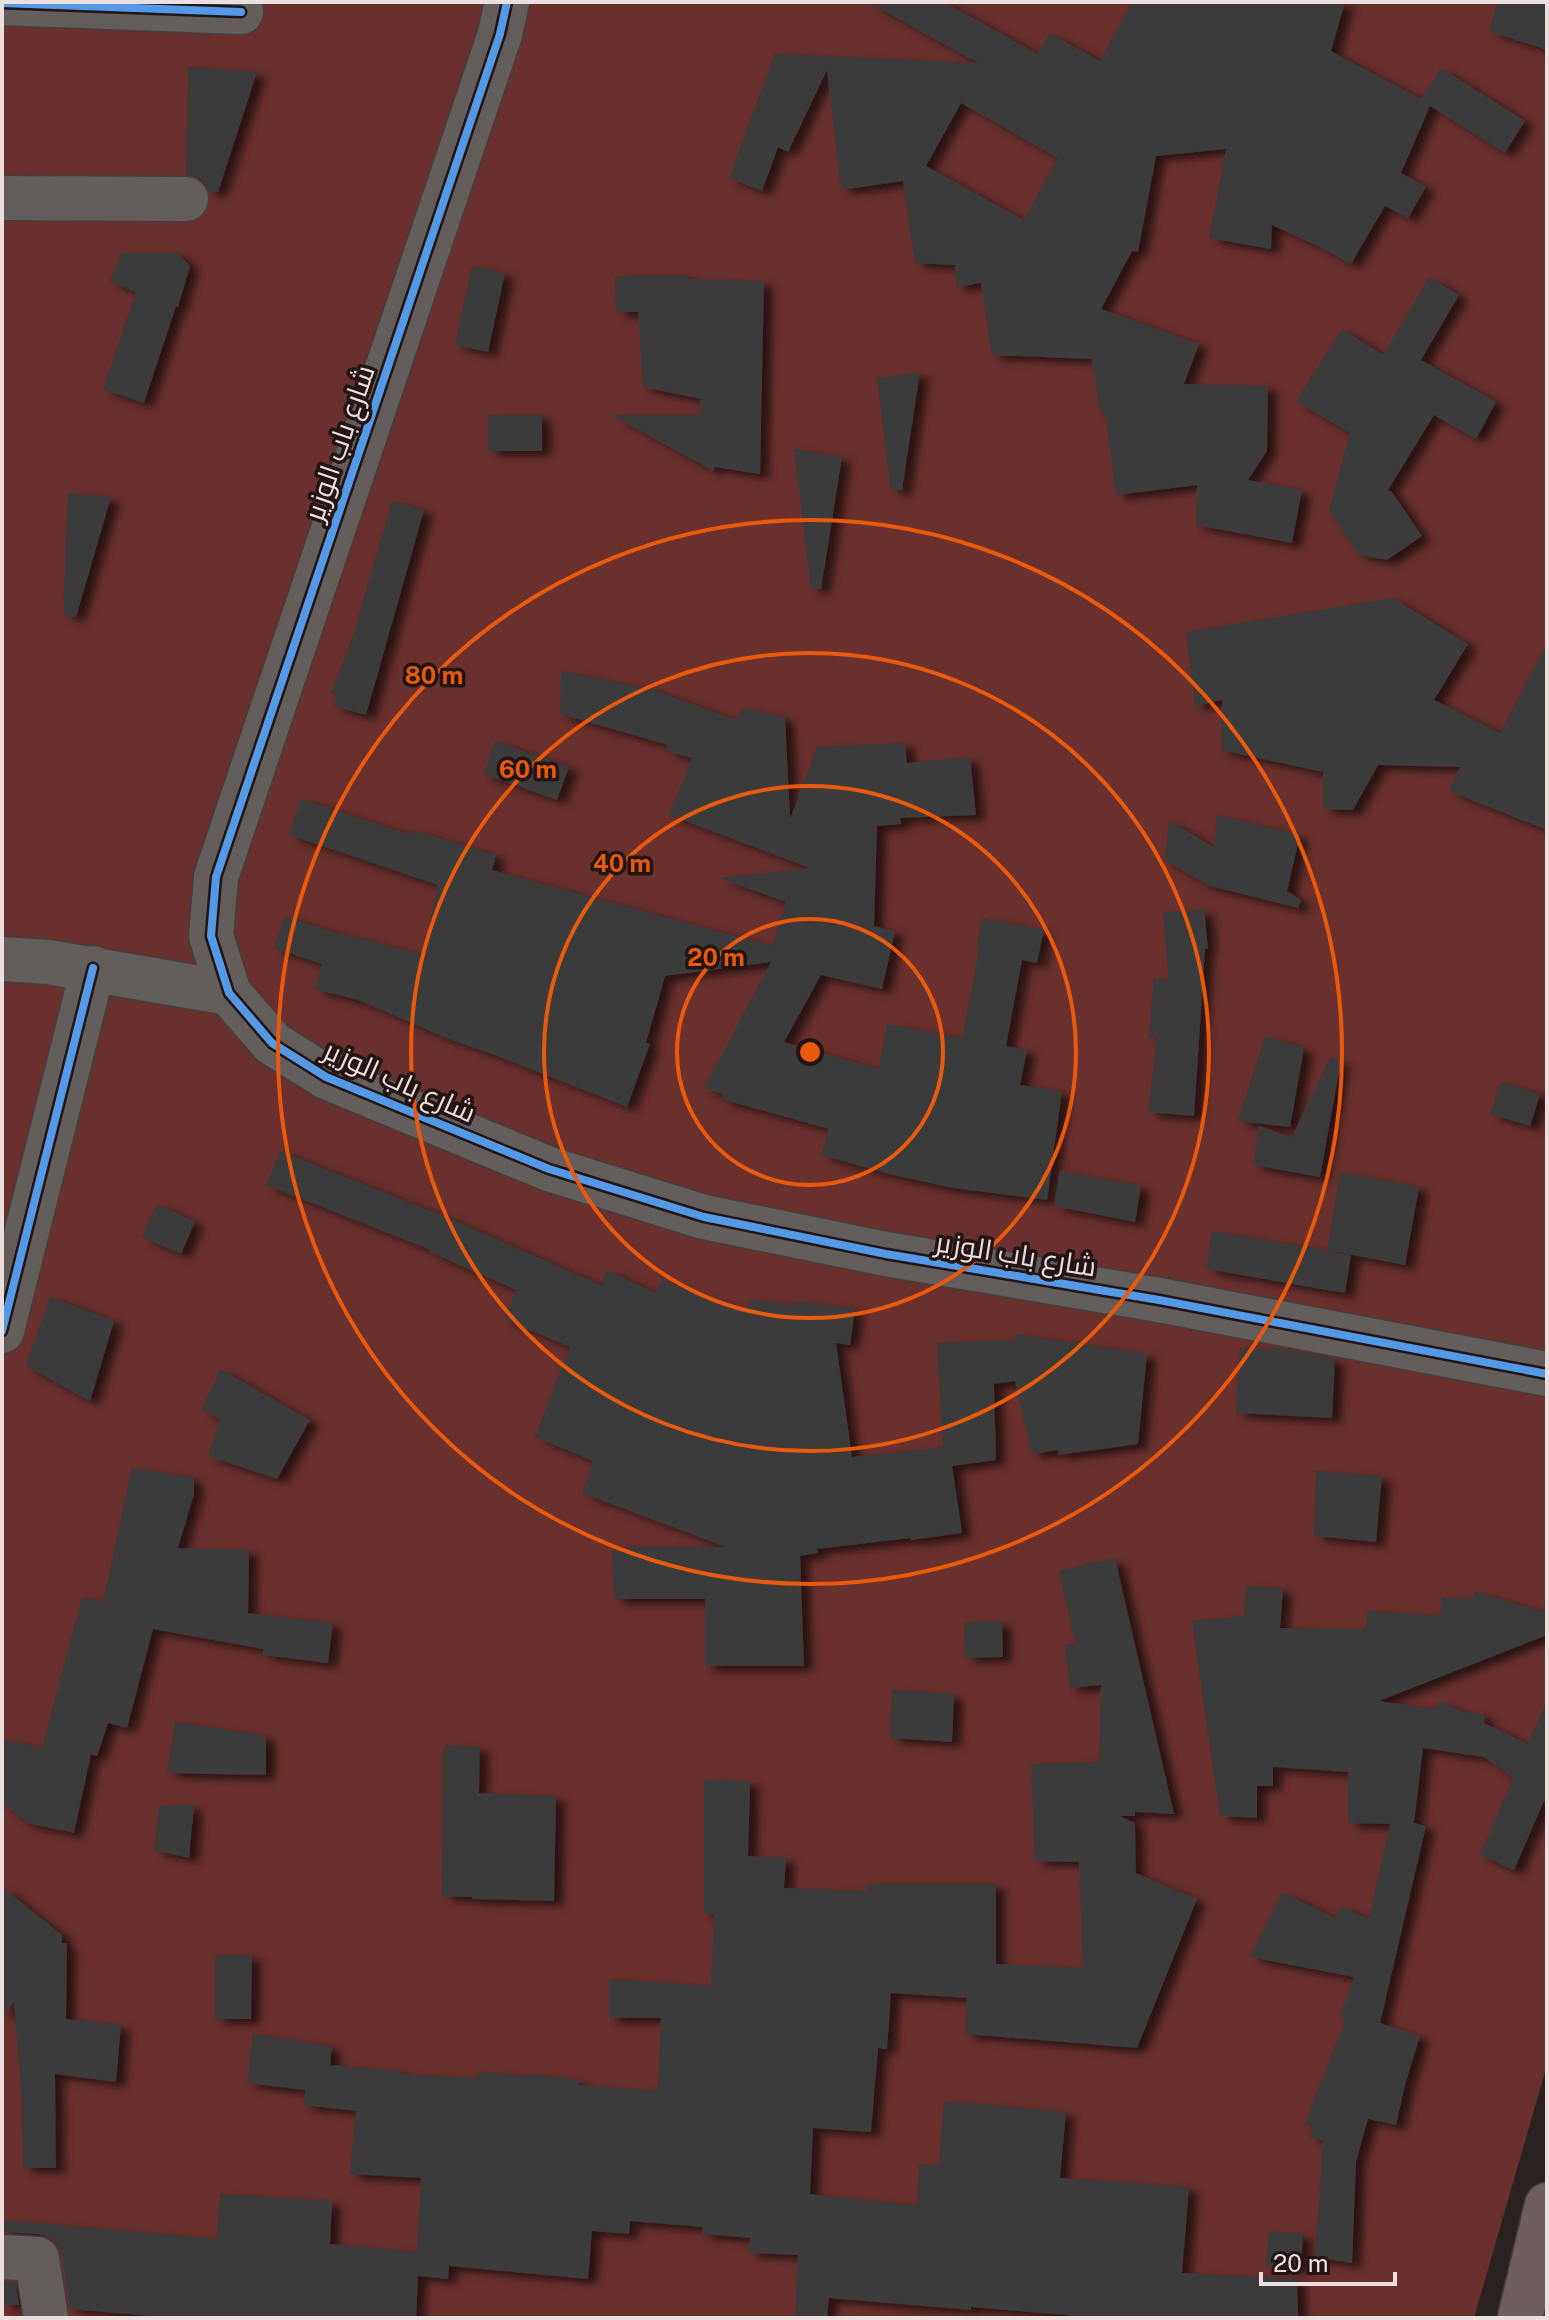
<svg xmlns="http://www.w3.org/2000/svg" width="1549" height="2320" viewBox="0 0 1549 2320" font-family="'Public Sans',Cairo,sans-serif">
<style>
.green{fill:#69302d}
.building{fill:#3b3a3b;fill-rule:evenodd;filter:url(#shadow)}
.lines{fill:none;stroke-linecap:round;stroke-linejoin:round}
.minor-casing{stroke:#453e3d;stroke-width:47}
.highway-casing{stroke:#453e3d;stroke-width:47}
.minor{stroke:#635d5c;stroke-width:44}
.highway{stroke:#6e5f5e;stroke-width:44}
.cycleway-casing{stroke:#231513;stroke-width:13}
.cycleway{stroke:#5399e6;stroke-width:8}
.ring{fill:none;stroke:#e8590c;stroke-width:4}
.labels{text-anchor:middle;stroke-width:7;stroke-linejoin:round;paint-order:stroke}
.street-label{font-size:28px;fill:#ebe0df;stroke:#231513}
.centre{fill:#e8590c;stroke:#231513;stroke-width:4}
.ring-label{font-size:24px;text-anchor:middle;font-weight:bold;fill:#e8590c;stroke:#231513;stroke-width:7;stroke-linejoin:round;paint-order:stroke}
</style>
<defs>
<filter id="shadow"><feDropShadow dx="9" dy="5" stdDeviation="4" flood-color="#0009"/></filter>
</defs>
<rect width="100%" height="100%" fill="#2a2220"/>
<path class="green" d="M2,2H1547V2065L1474,2318H2Z"/>
<path class="building" d="M868,2H944L1038,54L1049,33L1100,61L1132,2H1345L1331,51L1421,99L1441,68L1525,121L1505,153L1430,106L1401,173L1426,187L1408,218L1385,206L1351,264L1320,247L1272,225L1271,249L1209,238L1226,149L1156,156L1138,252L1132,251L1101,309L1199,344L1184,384L1268,386L1267,451L1248,480L1302,490L1292,543L1196,525L1197,485L1116,495L1105,411L1100,412L1092,359L992,355L981,283L956,287L955,265L915,263L903,181L841,190L827,70L788,152L778,147L762,191L729,178L775,54L978,63ZM961,103L1058,158L1024,220L926,166Z
M1498,2H1547V50L1489,31Z
M188,67L257,72L218,192H209L207,186L199,178L186,174Z
M121,253H177L190,266L178,307L176,306L144,403L103,389L136,292L110,282Z
M472,266L505,273L488,352L455,345Z
M687,275V279L764,281L760,474L715,467L713,471L612,415H699L701,399L643,387L638,312H616L615,276Z
M1429,277L1459,295L1421,360L1496,402L1476,439L1434,415L1388,490L1392,492L1422,536L1387,560L1359,555L1329,511L1350,433L1296,401L1342,329L1383,355Z
M920,372L902,490H891L877,378Z
M488,415H542V451H488Z
M794,449L842,457L821,589H811Z
M68,493L111,497L76,617L63,614Z
M392,501L424,510L366,715L334,706L337,695L331,693L353,636Z
M1393,598L1468,644L1434,700L1500,733L1547,643V830L1449,791L1460,767L1378,765L1353,810L1323,809V772L1221,750L1222,700L1195,706L1186,632Z
M561,671L654,690L736,720L742,708L785,717L790,819L817,747L905,743L907,763L970,757L976,815L900,818L901,824L877,826L874,926L895,931L882,989L821,975L784,1042L879,1069L887,1024L962,1038L979,951L976,950L982,918L1044,930L1037,963L1022,960L1006,1046L1027,1050L1020,1085L1062,1091L1047,1200L953,1188L893,1175L821,1155L829,1129L721,1099L723,1094L704,1088L771,962L665,976L646,1043L650,1044L627,1107L495,1055L449,1039L361,1001L315,989L322,964L274,948L285,916L327,930L423,955L438,885L289,835L301,799L412,835L413,830L496,855L492,870L772,946L786,902L719,878L810,868L669,815L692,758L666,751L668,745L560,714Z
M495,741L569,767L557,800L484,774Z
M1216,815L1300,835L1287,891L1301,900L1298,908L1207,885L1165,860L1169,820L1215,848Z
M1204,909L1208,949H1205L1194,1116L1148,1112L1157,1038L1149,1037L1154,978L1169,980L1163,913Z
M1265,1036L1304,1048L1290,1127L1238,1121Z
M1330,1058L1341,1061L1320,1177L1253,1165L1259,1126L1292,1137Z
M1501,1082L1540,1094L1530,1126L1490,1114Z
M280,1151L446,1217L601,1285L607,1270L656,1293L663,1279L696,1295L748,1312L749,1299L795,1305L796,1301L855,1309L850,1345L836,1343L852,1457L943,1447L937,1343L1015,1340V1334L1147,1354L1138,1444L1059,1455L1058,1450L1032,1454L1015,1381L994,1384L996,1460L952,1466L962,1533L911,1540L910,1538L817,1549L818,1553L800,1556L804,1666H705V1599H614L612,1547H726L582,1493L593,1461L535,1437L570,1347L504,1319L516,1290L430,1252L431,1250L266,1185Z
M1060,1171L1141,1186L1135,1222L1054,1206Z
M1340,1172L1419,1187L1405,1265L1327,1250Z
M157,1204L195,1222L181,1254L142,1237Z
M1212,1231L1351,1255L1345,1293L1206,1269Z
M50,1297L114,1321L90,1401L26,1366Z
M1240,1348L1290,1350L1335,1359L1332,1418L1236,1413Z
M220,1369L310,1420L277,1479L208,1456L220,1419L202,1410Z
M132,1468L194,1478V1494L178,1548L249,1550L248,1613L333,1623L328,1663L263,1655V1649L153,1629L127,1728L108,1723L97,1756L91,1754L74,1833L27,1823L2,1802V1739L42,1748L82,1597L103,1602Z
M1316,1471L1382,1476L1376,1542L1314,1536Z
M1115,1558L1174,1814L1135,1812V1816H1120L1135,1823L1136,1873L1197,1899L1137,2048L965,2034L967,1998L891,1993L887,2049L878,2048L871,2132L813,2128L810,2194L917,2206L919,2164L939,2165L944,2101L1066,2112L1060,2178L1189,2187L1182,2273L1297,2279L1298,2318H1101L971,2307V2310L829,2298L827,2318H795L798,2255L749,2253L750,2238L702,2234V2227L630,2221L629,2234L592,2231L588,2279L449,2266L448,2279L418,2276L416,2318H174L70,2309L62,2255L57,2244L50,2238L39,2234L2,2232V2220L217,2239L220,2194L332,2201L330,2244L417,2252L421,2178L350,2174L356,2111L304,2105L305,2090L247,2083L253,2034L332,2046L330,2065L401,2071V2074L477,2078V2072L531,2076V2074L579,2080L578,2085L658,2091L661,2018H609V1979L711,1986L714,1914H704V1780L750,1781L748,1856L786,1858L784,1888L867,1891V1884H996V1964L1083,1968L1079,1862L1035,1861L1031,1764L1099,1762L1101,1685L1070,1688L1065,1645L1076,1644L1059,1571Z
M1246,1586L1283,1588L1280,1628L1366,1629L1367,1611L1440,1616L1442,1597L1474,1599V1591L1547,1613V1635L1379,1701L1435,1709L1440,1701L1463,1712L1485,1715L1484,1723L1528,1744L1547,1701V1803L1544,1801L1514,1870L1480,1855L1513,1778L1484,1757L1423,1748L1414,1823L1426,1826L1380,2023L1420,2036L1405,2085L1396,2125L1368,2119L1356,2161L1352,2263L1315,2257L1323,2141L1310,2137L1313,2125H1304L1346,2019L1340,2016L1354,1977L1250,1957L1282,1892L1335,1918L1341,1906L1369,1919L1390,1824L1348,1823V1772L1273,1767V1786H1257V1818L1220,1816L1192,1621L1244,1616Z
M1002,1621L1003,1657L965,1658L964,1622Z
M892,1690L954,1694L952,1742L890,1738Z
M175,1722L266,1736V1775L167,1773Z
M445,1745L480,1747L479,1793L556,1796L554,1901L472,1899V1897L442,1896L443,1748H445Z
M194,1805L189,1858L154,1850L159,1806Z
M2,1887L62,1935V1943H67L66,2019L121,2025L116,2082L55,2074L56,2168H23L21,2086L14,2002L2,2017Z
M215,1955H252L251,2019H215Z
M1269,2232L1303,2234L1301,2268L1266,2266Z
M2,2282L15,2283L19,2305L2,2304Z"/>
<g class="lines">
<g class="minor-casing">
<path id="minor" d="M507,2L500,34L216,877L211,936L229,993L272,1043L326,1077L549,1169L704,1217L886,1254L1159,1300L1547,1374
M2,3L241,12
M2,198L186,199
M2,959L48,962L229,993
M2,1331L93,968
M2,2257L37,2259L46,2318"/>
</g>
<g class="highway-casing">
<path id="highway" d="M1520,2318L1547,2205"/>
</g>
<use href="#minor" class="minor"/>
<use href="#highway" class="highway"/>
<g class="cycleway-casing">
<path id="cycleway" d="M507,2L500,34L216,877L211,936L229,993L272,1043L326,1077L549,1169L704,1217L886,1254L1159,1300L1547,1374
M2,3L241,12
M2,1331L93,968"/>
</g>
<use href="#cycleway" class="cycleway"/>
</g>
<g class="ring">
<circle cx="810" cy="1052" r="133"/>
<circle cx="810" cy="1052" r="266"/>
<circle cx="810" cy="1052" r="399"/>
<circle cx="810" cy="1052" r="532"/>
</g>
<g class="labels">
<g class="street-label">
<text transform="translate(339 443) rotate(-71)" y="10">شارع باب الوزير</text>
<text transform="translate(400 1081) rotate(24)" y="10">شارع باب الوزير</text>
<text transform="translate(1016 1254) rotate(9)" y="10">شارع باب الوزير</text>
</g>
</g>
<circle cx="810" cy="1052" r="12" class="centre"/>
<g class="ring-label">
<text x="434" y="684">80 m</text>
<text x="528" y="778">60 m</text>
<text x="622" y="872">40 m</text>
<text x="716" y="966">20 m</text>
</g>
<rect width="1549" height="2320" fill="none" stroke="#ebe0df" stroke-width="8"/>
<path d="M1261 2272v12h134v-12" fill="none" stroke="#ebe0df" stroke-width="4"/>
<text x="1273" y="2272" font-size="24" fill="#ebe0df" stroke="#231513" stroke-width="6" paint-order="stroke">20 m</text>
</svg>
